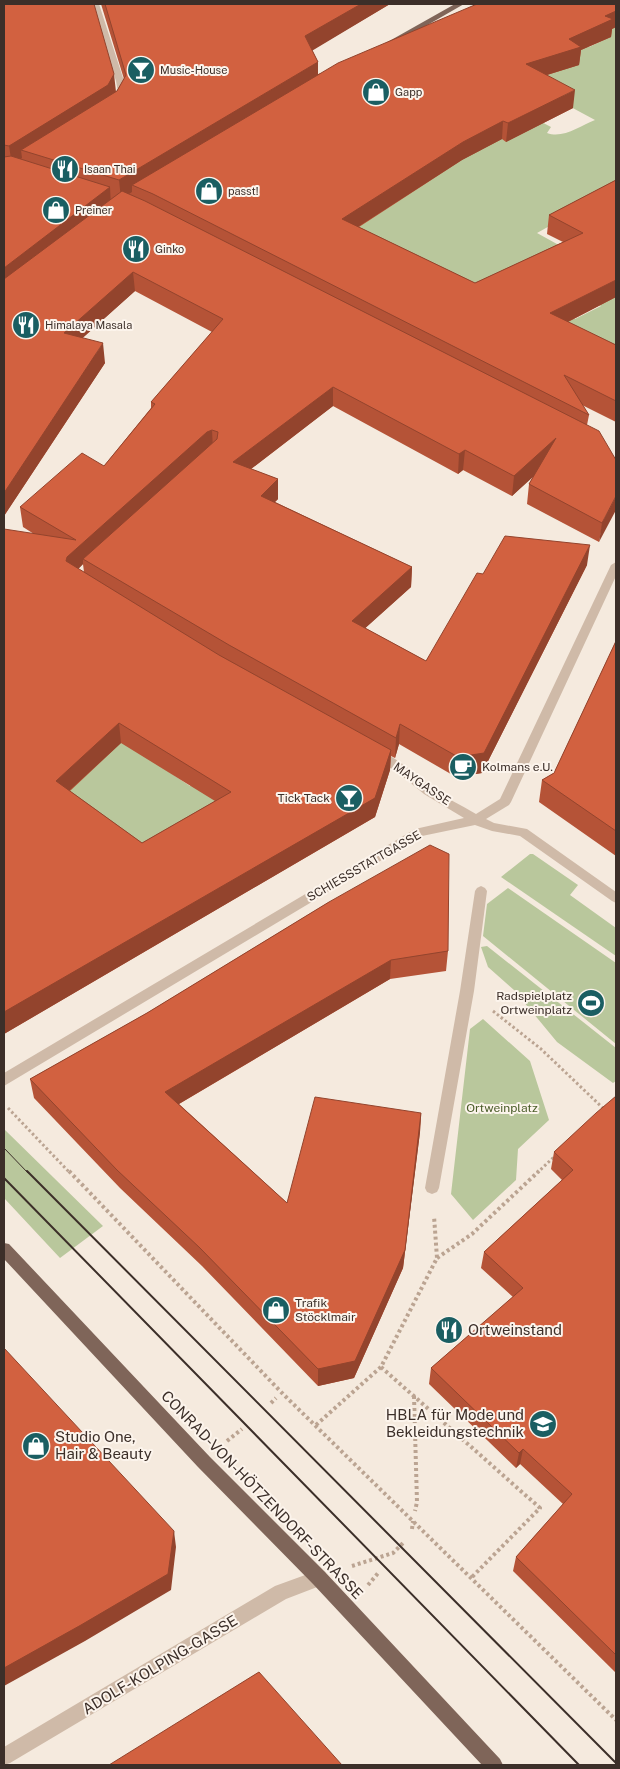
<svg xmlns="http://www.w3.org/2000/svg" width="620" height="1769" viewBox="0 0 620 1769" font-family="'Public Sans',sans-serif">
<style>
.green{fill:#b9c79c}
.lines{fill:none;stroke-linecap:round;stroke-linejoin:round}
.path-far1{stroke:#bba492;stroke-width:3;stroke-dasharray:2.5 2.5;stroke-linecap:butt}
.path{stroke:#bba492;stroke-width:4;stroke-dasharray:3 3;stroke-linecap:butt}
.street{fill:#cfbaa8;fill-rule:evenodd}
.primary{fill:#7f6559;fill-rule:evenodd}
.tram-far1{stroke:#3c2f29;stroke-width:1}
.tram{stroke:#3c2f29;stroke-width:2}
.wall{fill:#b55337;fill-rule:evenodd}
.shaded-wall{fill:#93442d}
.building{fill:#d26140;stroke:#93442d;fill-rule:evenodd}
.labels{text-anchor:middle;stroke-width:4;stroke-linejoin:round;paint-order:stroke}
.far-poi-label{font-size:11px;fill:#3c2f29;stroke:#fcf4ec;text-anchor:start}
.poi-label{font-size:12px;fill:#3c2f29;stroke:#fcf4ec;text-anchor:start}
.street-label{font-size:12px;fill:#3c2f29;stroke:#fcf4ec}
.park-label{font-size:12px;fill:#4b5d2a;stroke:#fcf4ec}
.near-poi-label{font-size:15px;fill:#3c2f29;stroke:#fcf4ec;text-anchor:start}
.near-street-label{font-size:15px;fill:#3c2f29;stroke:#fcf4ec}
</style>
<rect width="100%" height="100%" fill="#f5eade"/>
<path class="green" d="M616,11V189L537,233L566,249L509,283L575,319L601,306L577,291L616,247V348L368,237L284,189L368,220L449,167L532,117L551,127L547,133C563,139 580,126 595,120L530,85L544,42L589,47L610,37L567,18Z
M24,676L190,786L200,777L234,798L34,926Z
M530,854H533L578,885L570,895L616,928V956L501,877Z
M508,888L616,963V1044L483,936L487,904Z
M487,946L616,1048V1081L613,1083L557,1042L514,990L488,967L481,947Z
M483,1019L530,1061L549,1120L518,1149L516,1180L473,1220L451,1194L470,1029Z
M4,1129L103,1226L60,1258L4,1198Z"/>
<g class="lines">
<path class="path-far1" d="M493,1011L541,1049L605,1110
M8,1108L70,1173
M537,1173L556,1155"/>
<path class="path" d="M69,1171L283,1394L616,1720
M437,1258L472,1234L539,1171
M381,1367L540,1508L472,1577
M414,1396L417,1502L415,1511
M271,1403L276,1398
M316,1425L381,1367L437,1258L434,1216
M227,1441L242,1429
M412,1529L413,1521
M352,1566L393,1553L404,1542
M368,1585L379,1572"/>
<path class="street" d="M91,4H99L124,81L126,92L121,101L114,99L118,92L116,81Z
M616,562V576L511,802L509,805L486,819L494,823L527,829L616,892V903L612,901L520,836L492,831L475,825L422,836L4,1086V1073L415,829L464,818L424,794L396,771L372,758L370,755L372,752C388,747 419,778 432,788C446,798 461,805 476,814L500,799L611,565Z
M481,886L485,888L487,891L474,991L439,1188L437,1192L432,1194L427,1192L425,1188L460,991L475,891L477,888Z
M319,1570L325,1572L327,1578L325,1584L286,1599L10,1763L4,1765V1747L275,1586Z"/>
<path class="primary" d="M455,4H464L391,46L384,44Z
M4,1243L9,1244L210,1457L325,1572L500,1759L503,1765H482L313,1584L198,1467L4,1259Z"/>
<path class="tram-far1" d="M4,1148L28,1173"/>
<path class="tram" d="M27,1171L616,1763
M4,1178L579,1765"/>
</g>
<path class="wall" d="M4,4L116,92L124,79L101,4H390L312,50L318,62V74L616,4V27L612,29L611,37L581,50L579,65L547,75L573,108L506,142L502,139L462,160L359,227L475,283L563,242L547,234L549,215L616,180V297L568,322L616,345V422L582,405L589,415L587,425L616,460L599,542L527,504L529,484L534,475L512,496L463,470L458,474L333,406L251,469L278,479V499L275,502L412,567L411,587L365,628L426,661L483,574L587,565L482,773L456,777L399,744L395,758L391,756L390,770L375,817L4,1034L34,534L23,527L20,507L104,466L151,408V402L212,332L135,291L82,338L105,363L4,516ZM83,564L84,572L78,569ZM121,743L215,801L142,843L70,791Z
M616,641V856L539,802L542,780L554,773Z
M329,902L448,951L446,971L390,979L179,1104L287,1203L421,1113L420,1132L403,1268L354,1378L318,1386L202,1266L120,1188L34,1098L30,1079L147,1013Z
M616,1096V1673L513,1571L516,1557L563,1504L520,1464L516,1468L429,1384L431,1368L513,1297L481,1268L484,1252L562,1180L551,1169L554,1152Z"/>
<path class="shaded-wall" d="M361,4H390L305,55V36Z
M616,11V27L612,29L611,37L581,50L579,65L524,82L526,64L569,39L605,16Z
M318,62V80L132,185V192L121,199L119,180Z
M114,74L116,92L21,150L22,158L12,165L9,146Z
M575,90L573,108L506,142L508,123Z
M503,121L502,139L462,160L342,237V219L463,142Z
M110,187L111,206L4,289V268Z
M133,272L135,291L66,353L64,333Z
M616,280V297L548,332L550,313Z
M103,343L105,363L4,516V493Z
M333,387V406L234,482L233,462Z
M212,430L213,450L83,559V564L70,577L66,561L67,557L207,432Z
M556,438L554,458L512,496L514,476Z
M465,450L463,470L458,474L459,454Z
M278,479V499L261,515V496Z
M616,496V510L599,542L602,523Z
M590,545L587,565L482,773L456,777L458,757Z
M412,567L411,587L351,641L352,621Z
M119,723L121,743L59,800L56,781Z
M400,724L399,744L395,758L396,738Z
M391,750L390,770L375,817L4,1034V1012Z
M391,960L390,979L167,1111L165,1092Z
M421,1113L420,1132L403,1268L354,1378L318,1386V1369Z
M523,1449L520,1464L516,1468L519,1453Z
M174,1531L176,1547L171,1590L85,1641L4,1686V1668Z"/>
<path class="building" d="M4,4H94L114,74L108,85L9,146L4,145Z
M105,4H361L305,36L318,62L119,180L21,150L117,91L126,75Z
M477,4H616V11L605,16L613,19L569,39L581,47L526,64L575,90L508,123L503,121L463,142L342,219L475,283L583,233L549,215L616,180V280L550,313L616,345V401L564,375L589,415L153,194L132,185L338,63Z
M11,156L110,187L4,268V157Z
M122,191L145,201L599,431L616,460V496L602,523L529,484L556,438L514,476L465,450L459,454L333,387L233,462L278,479L261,496L412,567L352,621L426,661L477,573L483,574L505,536L590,545L484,753L458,757L400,724L396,738L229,645L83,559L217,439L218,432L212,430L207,432L67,557L66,561L219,655L391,750L375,798L4,1012V529L76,540L20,507L82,453L104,466L155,404L151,402L223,319L133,272L64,333L103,343L4,493V279ZM119,723L231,792L142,843L56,781Z
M616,641V831L542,780L554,773Z
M430,845L449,854L448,951L391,960L165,1092L287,1203L315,1097L421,1113L405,1250L355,1361L318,1369L200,1248L117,1170L30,1079L147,1013L329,902Z
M616,1096V1655L516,1557L572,1494L523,1449L519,1453L431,1368L523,1288L484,1252L573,1170L554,1152L596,1113Z
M4,1348L174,1531L168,1574L81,1625L4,1668Z
M259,1672L342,1765H109Z"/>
<defs>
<g id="bar-disc" transform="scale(1.4375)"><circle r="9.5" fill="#1a5e62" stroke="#fcf4ec"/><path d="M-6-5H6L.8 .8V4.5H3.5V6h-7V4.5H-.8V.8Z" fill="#fff"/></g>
<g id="shop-disc" transform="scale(1.4375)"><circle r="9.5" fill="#1a5e62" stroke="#fcf4ec"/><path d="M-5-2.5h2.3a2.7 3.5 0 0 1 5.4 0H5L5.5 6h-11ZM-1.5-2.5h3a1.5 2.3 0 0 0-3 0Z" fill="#fff"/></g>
<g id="restaurant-disc" transform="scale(1.4375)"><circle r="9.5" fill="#1a5e62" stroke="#fcf4ec"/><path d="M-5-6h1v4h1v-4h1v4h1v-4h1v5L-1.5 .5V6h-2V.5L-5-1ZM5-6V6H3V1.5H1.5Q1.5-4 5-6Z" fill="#fff"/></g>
<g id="cafe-disc" transform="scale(1.4375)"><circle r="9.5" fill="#1a5e62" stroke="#fcf4ec"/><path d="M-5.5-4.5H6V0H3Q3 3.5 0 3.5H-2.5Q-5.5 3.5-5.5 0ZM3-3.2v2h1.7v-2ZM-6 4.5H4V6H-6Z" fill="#fff"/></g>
<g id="stadium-disc" transform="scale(1.4375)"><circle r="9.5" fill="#1a5e62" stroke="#fcf4ec"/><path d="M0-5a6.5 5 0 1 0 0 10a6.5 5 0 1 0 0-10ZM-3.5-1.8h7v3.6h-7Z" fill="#fff"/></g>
<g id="school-disc" transform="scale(1.4375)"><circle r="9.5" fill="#1a5e62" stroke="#fcf4ec"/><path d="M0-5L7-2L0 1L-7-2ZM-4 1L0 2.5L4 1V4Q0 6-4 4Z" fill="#fff"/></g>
</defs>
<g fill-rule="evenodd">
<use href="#bar-disc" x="141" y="70"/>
<use href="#shop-disc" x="376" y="92"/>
<use href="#restaurant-disc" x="65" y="169"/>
<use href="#shop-disc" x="209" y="191"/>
<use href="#shop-disc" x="56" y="210"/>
<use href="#restaurant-disc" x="136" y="249"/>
<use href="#restaurant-disc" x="26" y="325"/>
<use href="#cafe-disc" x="463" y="767"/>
<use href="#bar-disc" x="349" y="798"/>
<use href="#stadium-disc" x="591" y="1003"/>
<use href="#shop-disc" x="276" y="1310"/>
<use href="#restaurant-disc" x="449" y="1330"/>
<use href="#school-disc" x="543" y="1424"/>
<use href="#shop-disc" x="36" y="1446"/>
</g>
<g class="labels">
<g class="far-poi-label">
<text x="160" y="74">Music-House</text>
<text x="395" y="96">Gapp</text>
<text x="84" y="173">Isaan Thai</text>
<text x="228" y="195">passt!</text>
<text x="75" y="214">Preiner</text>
<text x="155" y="253">Ginko</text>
<text x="45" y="329">Himalaya Masala</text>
</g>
<g class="poi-label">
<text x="482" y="771">Kolmans e.U.</text>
<text x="330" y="802" text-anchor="end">Tick Tack</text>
<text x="572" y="1000" text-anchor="end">Radspielplatz<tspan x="572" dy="14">Ortweinplatz</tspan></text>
<text x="295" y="1307">Trafik<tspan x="295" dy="14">Stöcklmair</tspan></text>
</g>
<g class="street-label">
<text transform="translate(422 784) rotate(34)" y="4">MAYGASSE</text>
<text transform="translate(364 866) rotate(-30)" y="4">SCHIESSSTATTGASSE</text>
</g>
<g class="park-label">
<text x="502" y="1112">Ortweinplatz</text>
</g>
<g class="near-poi-label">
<text x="468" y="1335">Ortweinstand</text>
<text x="524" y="1420" text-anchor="end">HBLA für Mode und<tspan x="524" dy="17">Bekleidungstechnik</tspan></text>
<text x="55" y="1442">Studio One,<tspan x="55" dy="17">Hair &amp; Beauty</tspan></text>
</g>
<g class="near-street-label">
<text transform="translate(262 1495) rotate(46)" y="5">CONRAD-VON-HÖTZENDORF-STRASSE</text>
<text transform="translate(160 1665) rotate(-31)" y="5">ADOLF-KOLPING-GASSE</text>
</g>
</g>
<rect width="620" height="1769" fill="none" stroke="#3c2f29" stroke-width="10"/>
</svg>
